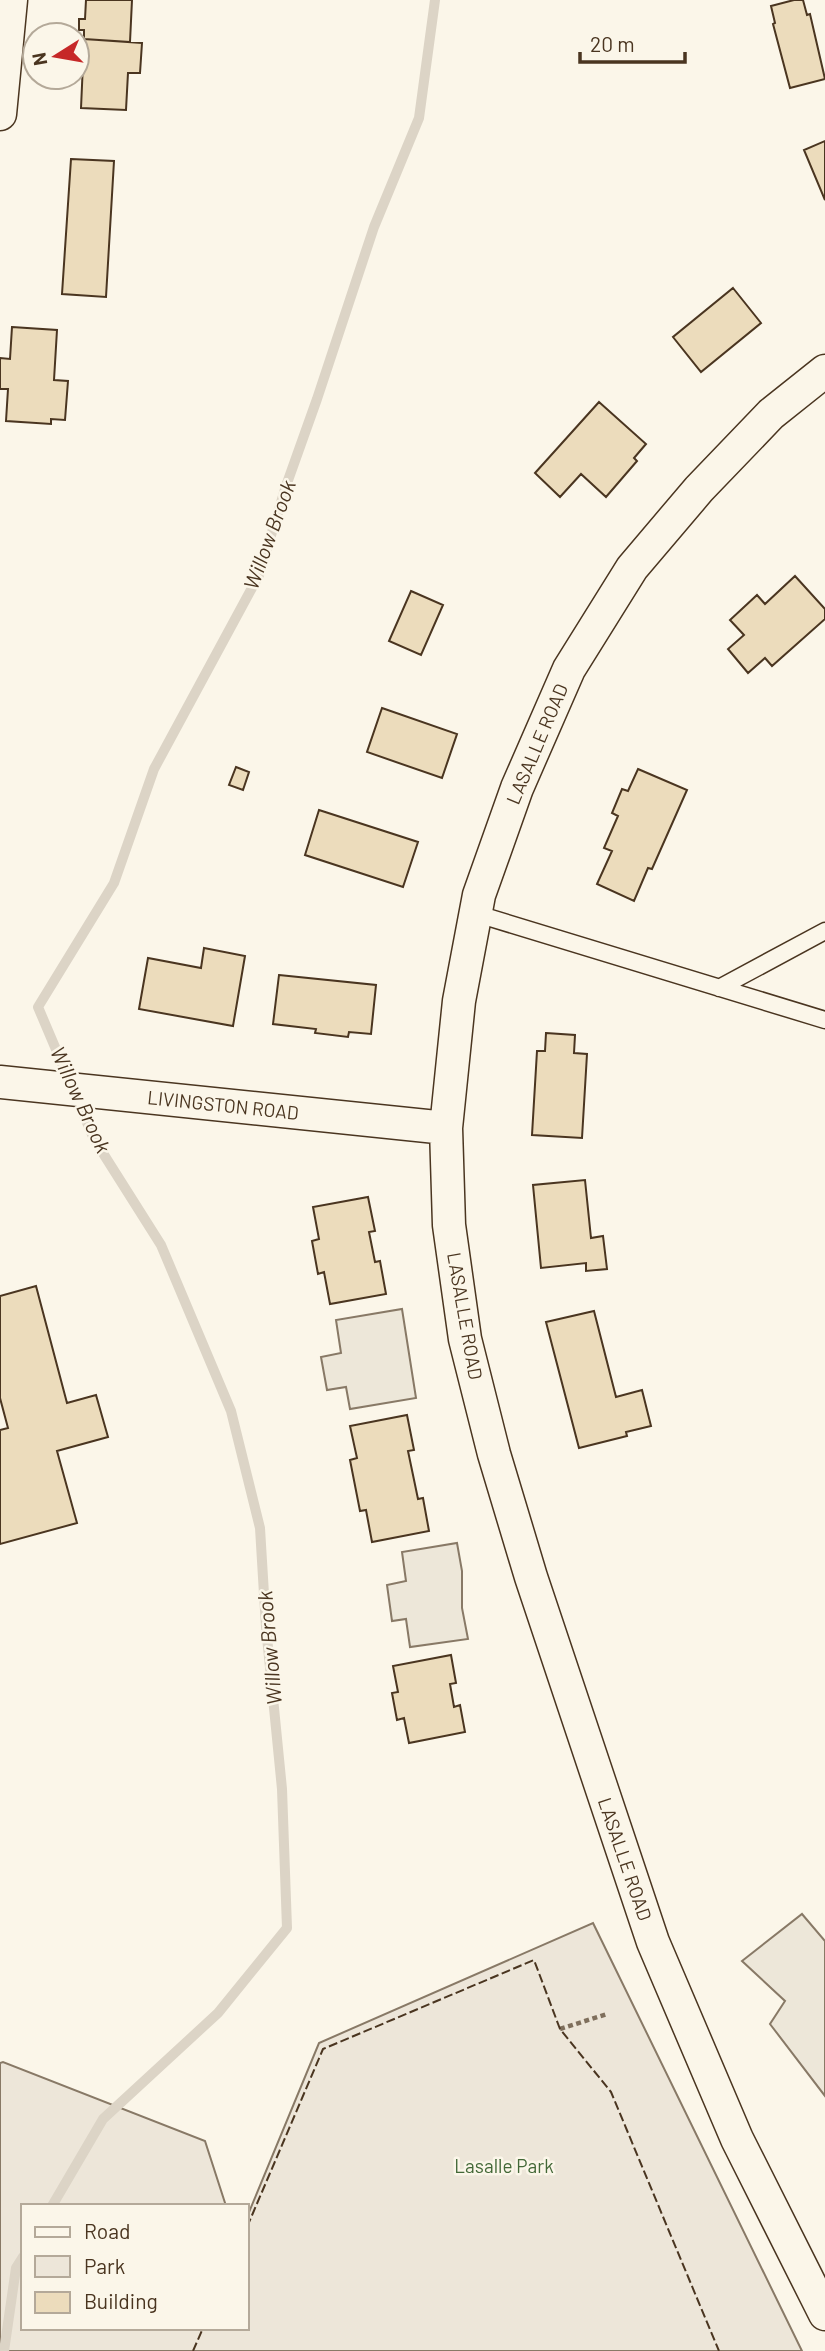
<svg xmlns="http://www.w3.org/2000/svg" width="825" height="2351" viewBox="0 0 825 2351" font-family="Barlow,sans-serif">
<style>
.green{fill:#ede6d9;stroke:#887966;stroke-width:2}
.parking{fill:#ede7d9;stroke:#887966;stroke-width:2}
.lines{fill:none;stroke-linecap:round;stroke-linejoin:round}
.stream{stroke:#dcd4c6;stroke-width:10}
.building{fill:#ecdcbc;stroke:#4a3520;stroke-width:2}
.service-casing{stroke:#4a3520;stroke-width:19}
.minor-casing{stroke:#4a3520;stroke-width:35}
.path{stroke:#7f6f5c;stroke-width:4.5;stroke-dasharray:5 3.5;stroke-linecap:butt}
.service{stroke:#fbf6e9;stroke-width:16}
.minor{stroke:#fbf6e9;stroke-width:32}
.fence{stroke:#4a3520;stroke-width:2;stroke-dasharray:9 3.5;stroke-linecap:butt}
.labels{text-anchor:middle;stroke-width:5;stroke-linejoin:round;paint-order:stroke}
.street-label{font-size:19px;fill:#4a3520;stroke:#fbf6e9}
.park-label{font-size:19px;fill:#436837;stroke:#fbf6e9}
.water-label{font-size:21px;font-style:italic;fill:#4a3520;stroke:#fbf6e9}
</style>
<rect width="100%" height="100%" fill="#fbf6e9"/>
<path class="green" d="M593,1923L802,2351H0V2063L3,2062L205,2141L226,2206H23V2328H247V2217L319,2043Z"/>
<path class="parking" d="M402,1309L416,1398L350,1409L346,1387L327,1390L321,1357L341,1353L336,1320Z
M457,1543L462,1571V1608L468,1639L410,1647L406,1619L392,1621L387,1585L406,1581L402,1552Z
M802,1914L825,1941V2096L770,2024L785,2001L742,1961Z"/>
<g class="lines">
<path class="stream" d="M52,2206L103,2119L218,2013L287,1928L282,1789L266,1627L260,1528L231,1411L161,1245L94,1139L38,1007L114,883L154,769L259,575L286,486L317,399L374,227L419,118L435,0
M4,2351L16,2268L23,2257"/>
</g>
<path class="building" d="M86,0H132L130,42L84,39V30H79V19H85Z
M794,0H803L807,15L810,14L825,79L790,88L773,24L775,23L771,6Z
M84,39L142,43L140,73H128L126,110L81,108L83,63H77V52H84Z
M825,141V200L804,150Z
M71,159L114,161L106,297L62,294Z
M733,288L761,323L701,372L673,337Z
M12,327L57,330L54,380L68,381L65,420L51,419V424L6,421L8,389H0V358L10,359Z
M599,402L646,444L634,458L637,461L606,497L581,474L560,497L535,473Z
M795,576L825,609V619L772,666L765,658L748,673L728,649L744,635L730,620L757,595L765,604Z
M411,591L443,605L421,655L389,641Z
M382,708L457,734L442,778L367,752Z
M236,767L249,772L243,790L229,785Z
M638,769L687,790L652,869L648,868L634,901L597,884L612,851L604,848L618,816L612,813L622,789L628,791Z
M319,810L418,842L403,887L305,855Z
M204,948L245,956L233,1026L139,1009L148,958L201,968Z
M279,975L376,985L371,1034L349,1032L348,1037L315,1033L316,1029L273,1024Z
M546,1033L575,1035L574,1053L587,1054L582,1138L532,1135L537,1051H545Z
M585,1180L591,1238L603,1236L607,1269L586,1271V1263L541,1268L533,1185Z
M368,1197L375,1231L369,1232L375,1262L380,1261L386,1294L330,1304L324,1272L318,1274L312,1241L319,1239L313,1207Z
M36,1286L67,1403L96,1395L108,1437L57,1451L77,1523L0,1544V1430L8,1428L0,1398V1296Z
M594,1311L616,1397L642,1390L651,1426L626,1432L627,1436L579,1448L546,1322Z
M407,1415L414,1450L408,1451L418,1499L423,1498L429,1531L372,1542L366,1510L360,1511L350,1460L357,1458L350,1426Z
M451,1655L456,1683L450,1684L454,1707L460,1705L465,1732L409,1743L404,1718L397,1720L392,1693L398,1692L393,1666Z"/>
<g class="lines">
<g class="service-casing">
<path id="service" d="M474,913L825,1020
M719,988L825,931"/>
</g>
<g class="minor-casing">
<path id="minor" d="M0,114L11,0
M825,371L771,414L699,489L632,568L569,669L517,788L479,895L459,1001L446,1128L449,1225L465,1339L494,1454L531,1577L653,1942L737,2139L825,2314
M0,1082L446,1128"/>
</g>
<path class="path" d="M560,2029L607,2014"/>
<use href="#service" class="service"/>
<use href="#minor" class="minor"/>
<path class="fence" d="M247,2227L323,2049L534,1960L560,2029L611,2092L719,2351
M193,2351L203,2328"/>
</g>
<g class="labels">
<g class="street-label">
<text transform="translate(537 744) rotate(-67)" y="7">LASALLE ROAD</text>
<text transform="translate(223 1105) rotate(6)" y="7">LIVINGSTON ROAD</text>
<text transform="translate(465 1316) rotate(80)" y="7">LASALLE ROAD</text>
<text transform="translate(625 1859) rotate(71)" y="7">LASALLE ROAD</text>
</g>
<g class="park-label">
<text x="504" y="2173">Lasalle Park</text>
</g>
<g class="water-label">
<text transform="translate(270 535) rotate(-70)" y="7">Willow Brook</text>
<text transform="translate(80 1100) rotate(65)" y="7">Willow Brook</text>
<text transform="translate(270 1648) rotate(-95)" y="7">Willow Brook</text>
</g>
</g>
<rect x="21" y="2204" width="228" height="126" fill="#fbf6e9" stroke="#b4a999" stroke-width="2"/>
<rect x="35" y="2227" width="35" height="10" fill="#fbf6e9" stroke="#b4a999" stroke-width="2"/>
<text x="84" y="2239" font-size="21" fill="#4a3520">Road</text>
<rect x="35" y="2256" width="35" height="21" fill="#ede6d9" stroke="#b4a999" stroke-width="2"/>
<text x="84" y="2274" font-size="21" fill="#4a3520">Park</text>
<rect x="35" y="2292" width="35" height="21" fill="#ecdcbc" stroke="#b4a999" stroke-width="2"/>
<text x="84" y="2309" font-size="21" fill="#4a3520">Building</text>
<g transform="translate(56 56) rotate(259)"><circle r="33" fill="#fbf6e9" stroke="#b4a999" stroke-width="2"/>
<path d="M0-5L12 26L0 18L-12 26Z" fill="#c62828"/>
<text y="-10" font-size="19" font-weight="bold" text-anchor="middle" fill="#4a3520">N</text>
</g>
<path d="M580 52v10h105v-10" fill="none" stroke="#4a3520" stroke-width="3.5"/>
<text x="590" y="52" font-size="21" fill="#4a3520" stroke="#fbf6e9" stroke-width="5" paint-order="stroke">20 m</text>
</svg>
